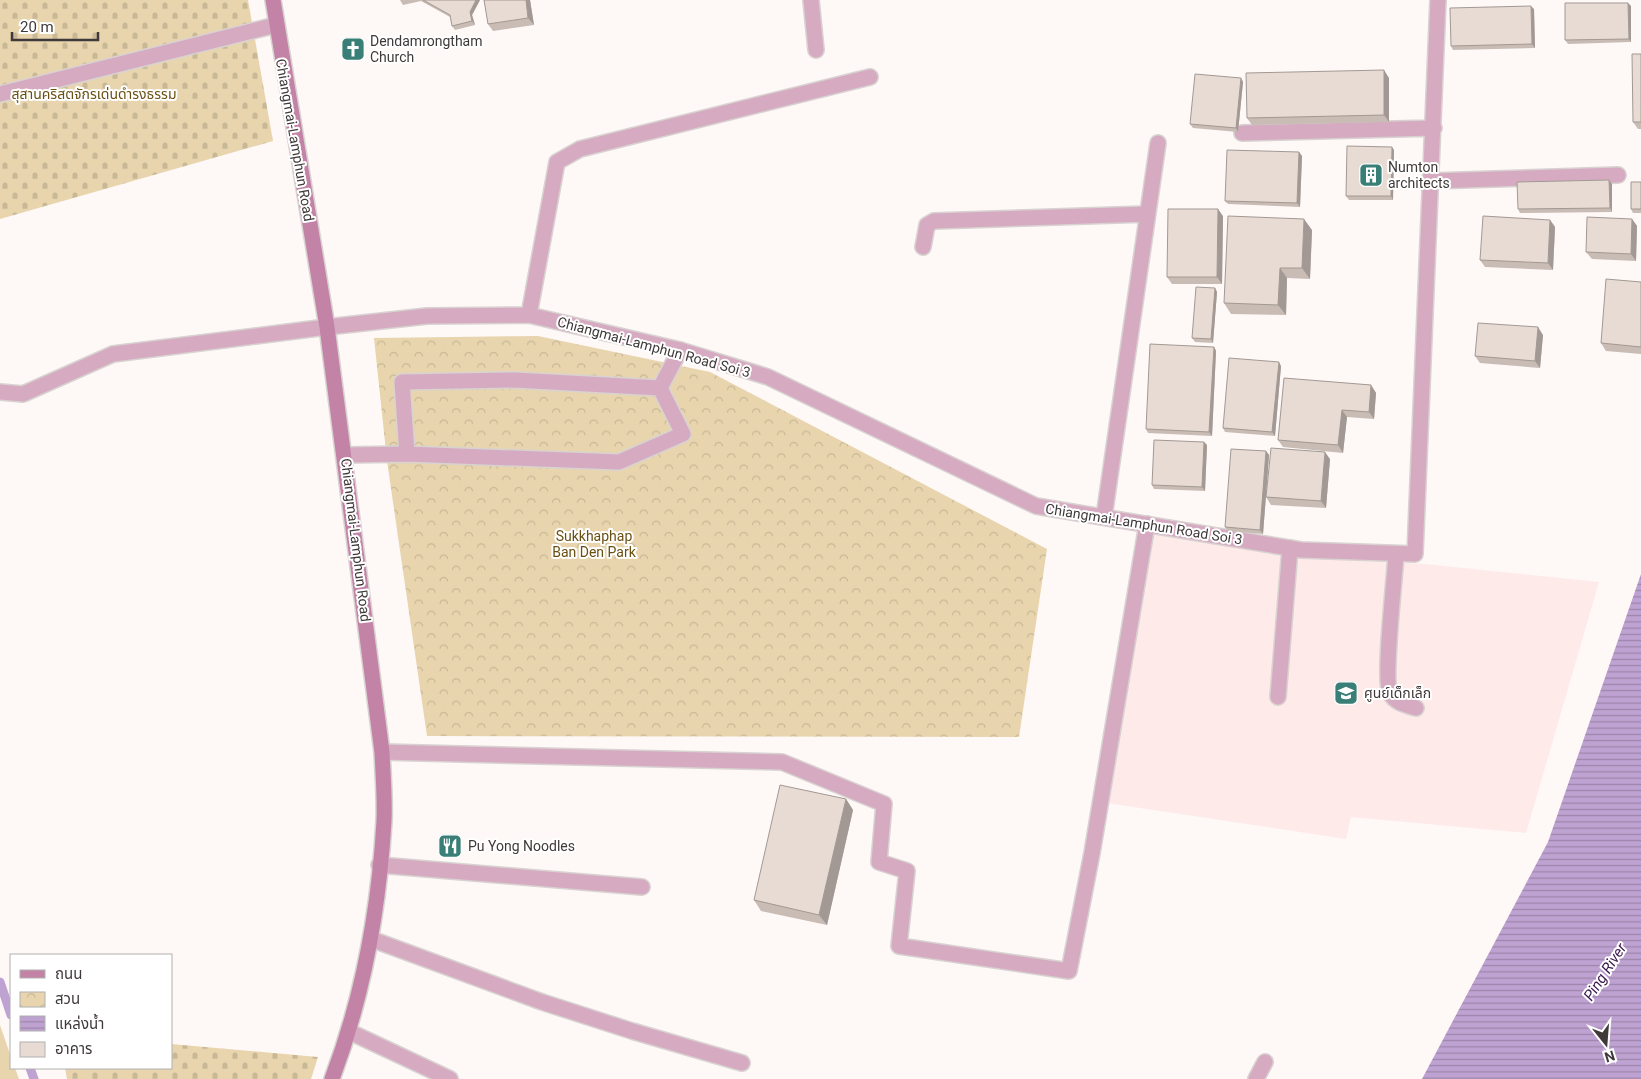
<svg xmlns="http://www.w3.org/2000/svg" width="1641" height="1079" viewBox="0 0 1641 1079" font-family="Roboto,'Noto Sans Thai',sans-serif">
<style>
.built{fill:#ffeaea}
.grass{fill:#e8d5ae}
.cemetery{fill:url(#cemetery-stones)}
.park{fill:url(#park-crowns)}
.water{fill:url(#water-rules)}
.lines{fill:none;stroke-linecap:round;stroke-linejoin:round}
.stream{stroke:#bea2d1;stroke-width:9}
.lane-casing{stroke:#d8d2d1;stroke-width:18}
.street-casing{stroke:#d8d2d1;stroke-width:18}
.secondary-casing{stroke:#d8d2d1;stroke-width:18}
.lane{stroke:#d6abc2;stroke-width:15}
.street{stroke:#d6abc2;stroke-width:15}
.secondary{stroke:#c383a7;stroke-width:15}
.wall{fill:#c8bcb5}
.shaded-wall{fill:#a29994}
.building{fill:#e8dbd3;stroke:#a29994}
.labels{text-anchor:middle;stroke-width:4;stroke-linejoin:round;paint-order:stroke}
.poi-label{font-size:14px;fill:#3f3939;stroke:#fff;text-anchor:start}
.park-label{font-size:14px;fill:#695012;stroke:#fff}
.street-label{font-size:14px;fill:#3f3939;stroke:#fff}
.water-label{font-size:15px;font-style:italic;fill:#3b164f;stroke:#fff}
</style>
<defs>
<pattern id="cemetery-stones" width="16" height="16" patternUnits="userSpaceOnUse" patternTransform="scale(1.25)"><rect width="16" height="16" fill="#e8d5ae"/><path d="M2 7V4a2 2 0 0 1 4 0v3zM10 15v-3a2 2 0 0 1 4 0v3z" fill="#c8b896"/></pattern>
<pattern id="park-crowns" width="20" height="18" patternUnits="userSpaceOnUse" patternTransform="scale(1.25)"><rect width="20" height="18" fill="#e8d5ae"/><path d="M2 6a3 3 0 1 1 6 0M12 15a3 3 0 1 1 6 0" fill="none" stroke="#c8b896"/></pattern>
<pattern id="water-rules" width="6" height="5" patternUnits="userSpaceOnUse" patternTransform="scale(1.25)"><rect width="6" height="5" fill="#bea2d1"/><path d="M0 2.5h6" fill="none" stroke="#9c85ab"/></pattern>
</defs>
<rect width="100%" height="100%" fill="#fef8f7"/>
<path class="built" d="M1153,532L1281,556L1425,564L1599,582L1526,833L1351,817L1346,839L1107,803Z"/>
<path class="grass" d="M0,1025L11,1057V1068H15L19,1079H0Z"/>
<path class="cemetery" d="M0,0H248L273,141L0,219Z
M171,1044L318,1057L311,1079H67L65,1068H171Z"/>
<path class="park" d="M538,336L710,372L1047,549L1019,737L427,736L387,461L374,338Z"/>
<path class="water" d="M1641,574V1079H1422L1548,842Z"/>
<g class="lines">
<path class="stream" d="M0,982L11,1015
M30,1068L34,1079"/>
<g class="lane-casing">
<path id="lane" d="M0,94L276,25
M515,380L660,388L683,434L619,462L407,454L402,382Z
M660,388L680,350
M345,455L407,454
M1396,554C1395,576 1383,679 1390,693C1395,703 1406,705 1416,708
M1278,697L1290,548
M371,939L542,1002L632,1031L742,1063
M350,1032L450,1079"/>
</g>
<g class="street-casing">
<path id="street" d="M811,0L816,50
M1242,133L1434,128
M1432,181L1618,175
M923,247L927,225L934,221L1147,214
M529,315L557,162L580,149L870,77
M0,392L23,394L113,354L327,327L427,316L529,315L680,350L768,377L1036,506L1301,550L1415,554L1438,0
M1104,517L1158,143
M382,752L782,762L884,804L879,862L907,871L899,946L1069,971L1092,853L1147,524
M379,865L642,887
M1256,1079L1265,1062"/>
</g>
<g class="secondary-casing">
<path id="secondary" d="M273,0L327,327L382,752C383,775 385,798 384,821C379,909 363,997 332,1079"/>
</g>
<use href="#lane" class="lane"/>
<use href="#street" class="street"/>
<use href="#secondary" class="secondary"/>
</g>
<path class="wall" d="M400,0H480L472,15L475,25L455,30L452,26L450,17L421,1L403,5Z
M484,0H530L534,25L493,31L488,24Z
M1628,3L1631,6V42L1568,44L1565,40Z
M1534,9L1535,48L1453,50L1451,46Z
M1641,54V129H1638L1633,122Z
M1241,78L1243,82L1238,132L1193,128L1190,124Z
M1389,78V122L1252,125L1247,118Z
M1394,150L1393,200H1349L1346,196Z
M1299,152L1302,156L1300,207L1228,204L1225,201Z
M1641,182V213H1633L1631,209Z
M1612,184V212L1520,213L1518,209Z
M1223,216L1222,284H1172L1167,277Z
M1632,219L1637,226L1636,261L1592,259L1586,252Z
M1550,220L1555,227L1553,270L1485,267L1480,260Z
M1312,230L1310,279L1287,278L1286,315L1231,314L1224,303Z
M1641,282V354L1606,351L1601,343Z
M1215,288L1217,292L1213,343L1195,342L1192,338Z
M1543,335L1540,368L1480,363L1475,356Z
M1214,347L1216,351L1212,436L1148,433L1146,429Z
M1281,366L1275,436L1225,432L1223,428Z
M1371,385L1376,393L1374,419L1347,417L1343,453L1283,447L1278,440Z
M1204,442L1207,445L1205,491L1154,489L1152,485Z
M1266,451L1269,455L1266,497L1330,459L1326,508L1271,505L1266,497L1263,534L1228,531L1225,527Z
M846,799L853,810L827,925L761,911L754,900Z"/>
<path class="shaded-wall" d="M476,0H480L472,15L475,25L472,21L470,12Z
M526,0H530L534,25L528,18Z
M1628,3L1631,6V42L1629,39Z
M1531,6L1534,9L1535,48L1532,44Z
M1384,70L1389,78V122L1384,115Z
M1241,78L1243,82L1238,132L1236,128Z
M1392,147L1394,150L1393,200L1391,196Z
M1299,152L1302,156L1300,207L1297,203Z
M1609,180L1612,184V212L1610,208Z
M1218,209L1223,216L1222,284L1217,277Z
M1304,219L1312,230L1310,279L1302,268Z
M1632,219L1637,226L1636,261L1631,254Z
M1550,220L1555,227L1553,270L1548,263Z
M1280,268L1287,278L1286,315L1278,305Z
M1215,288L1217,292L1213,343L1211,339Z
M1538,327L1543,335L1540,368L1535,361Z
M1214,347L1216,351L1212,436L1209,432Z
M1279,362L1281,366L1275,436L1272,432Z
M1371,385L1376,393L1374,419L1369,412Z
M1342,410L1347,417L1343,453L1338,445Z
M1204,442L1207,445L1205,491L1202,487Z
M1266,451L1269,455L1263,534L1260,530Z
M1325,452L1330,459L1326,508L1321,501Z
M846,799L853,810L827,925L819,915Z"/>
<path class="building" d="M423,0H476L470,12L472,21L452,26L450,15Z
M484,0H526L528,18L488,24Z
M1565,3H1628L1629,39L1565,40Z
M1531,6L1532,44L1451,46L1450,8Z
M1632,54H1641V122H1633Z
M1384,70V115L1247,118L1246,73Z
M1195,74L1241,78L1236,128L1190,124Z
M1347,146L1392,147L1391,196H1346Z
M1227,150L1299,152L1297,203L1225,201Z
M1609,180L1610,208L1518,209L1517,182Z
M1631,182H1641V209H1631Z
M1168,209H1218L1217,277H1167Z
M1228,216L1304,219L1302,268H1280L1278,305L1224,303Z
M1483,216L1550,220L1548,263L1480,260Z
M1587,217L1632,219L1631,254L1586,252Z
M1606,279L1641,282V347L1601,343Z
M1196,287L1215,288L1211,339L1192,338Z
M1478,323L1538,327L1535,361L1475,356Z
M1150,344L1214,347L1209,432L1146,429Z
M1229,358L1279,362L1272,432L1223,428Z
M1284,378L1371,385L1369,412L1342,410L1338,445L1278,440Z
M1154,440L1204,442L1202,487L1152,485Z
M1271,448L1325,452L1321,501L1266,497Z
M1231,449L1266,451L1260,530L1225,527Z
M780,785L846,799L819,915L754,900Z"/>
<defs>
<g id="church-square" transform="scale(1.25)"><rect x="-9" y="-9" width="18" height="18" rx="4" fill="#397f77" stroke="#fff"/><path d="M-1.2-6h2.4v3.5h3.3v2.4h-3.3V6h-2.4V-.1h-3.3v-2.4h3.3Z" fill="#fff"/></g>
<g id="building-square" transform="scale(1.25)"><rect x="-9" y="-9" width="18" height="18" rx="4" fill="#397f77" stroke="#fff"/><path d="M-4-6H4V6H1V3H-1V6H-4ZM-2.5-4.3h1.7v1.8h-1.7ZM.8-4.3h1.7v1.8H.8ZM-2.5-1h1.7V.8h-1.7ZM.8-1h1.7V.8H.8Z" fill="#fff"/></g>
<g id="school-square" transform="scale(1.25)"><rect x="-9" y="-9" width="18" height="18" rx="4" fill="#397f77" stroke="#fff"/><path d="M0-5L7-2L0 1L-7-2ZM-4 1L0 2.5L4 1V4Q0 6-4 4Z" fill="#fff"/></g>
<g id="restaurant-square" transform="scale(1.25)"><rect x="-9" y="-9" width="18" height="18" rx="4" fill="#397f77" stroke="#fff"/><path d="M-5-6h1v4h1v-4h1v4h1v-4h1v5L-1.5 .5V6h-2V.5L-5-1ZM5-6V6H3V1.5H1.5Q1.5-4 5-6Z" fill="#fff"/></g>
</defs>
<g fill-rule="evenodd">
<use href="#church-square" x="353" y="49"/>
<use href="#building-square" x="1371" y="175"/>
<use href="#school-square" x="1346" y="693"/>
<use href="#restaurant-square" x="450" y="846"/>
</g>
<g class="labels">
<g class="poi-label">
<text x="370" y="46">Dendamrongtham<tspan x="370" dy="16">Church</tspan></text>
<text x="1388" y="172">Numton<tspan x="1388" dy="16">architects</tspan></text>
<text x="1364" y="698">ศูนย์เด็กเล็ก</text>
<text x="468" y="851">Pu Yong Noodles</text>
</g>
<g class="park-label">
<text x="94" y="99">สุสานคริสตจักรเด่นดำรงธรรม</text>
<text x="594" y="541">Sukkhaphap<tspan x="594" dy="16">Ban Den Park</tspan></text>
</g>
<g class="street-label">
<text transform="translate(295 140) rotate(80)" y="5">Chiangmai-Lamphun Road</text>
<text transform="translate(654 347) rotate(15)" y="5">Chiangmai-Lamphun Road Soi 3</text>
<text transform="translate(1144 524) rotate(9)" y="5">Chiangmai-Lamphun Road Soi 3</text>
<text transform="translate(356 540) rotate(83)" y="5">Chiangmai-Lamphun Road</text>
</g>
<g class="water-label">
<text transform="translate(1605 972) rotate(-57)" y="5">Ping River</text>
</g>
</g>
<rect x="10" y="954" width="162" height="115" fill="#ffffff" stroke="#b2b0b0"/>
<rect x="20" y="970" width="25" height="8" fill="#c383a7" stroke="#b2b0b0"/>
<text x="55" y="979" font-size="15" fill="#3f3939">ถนน</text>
<rect x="20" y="992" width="25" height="15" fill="url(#park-crowns)" stroke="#b2b0b0"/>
<text x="55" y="1004" font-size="15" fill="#3f3939">สวน</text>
<rect x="20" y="1016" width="25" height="15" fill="url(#water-rules)" stroke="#b2b0b0"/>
<text x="55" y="1029" font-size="15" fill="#3f3939">แหล่งน้ำ</text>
<rect x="20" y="1042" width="25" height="15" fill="#e8dbd3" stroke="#b2b0b0"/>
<text x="55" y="1054" font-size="15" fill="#3f3939">อาคาร</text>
<g transform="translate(1606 1044) rotate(163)" stroke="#ffffff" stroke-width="4" paint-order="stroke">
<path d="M0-4L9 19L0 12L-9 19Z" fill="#3f3939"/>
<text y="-8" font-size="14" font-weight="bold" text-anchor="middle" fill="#3f3939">N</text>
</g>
<path d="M12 32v8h86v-8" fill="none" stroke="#3f3939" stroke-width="2.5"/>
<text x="20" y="32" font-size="15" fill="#3f3939" stroke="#ffffff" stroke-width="4" paint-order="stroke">20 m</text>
</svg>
